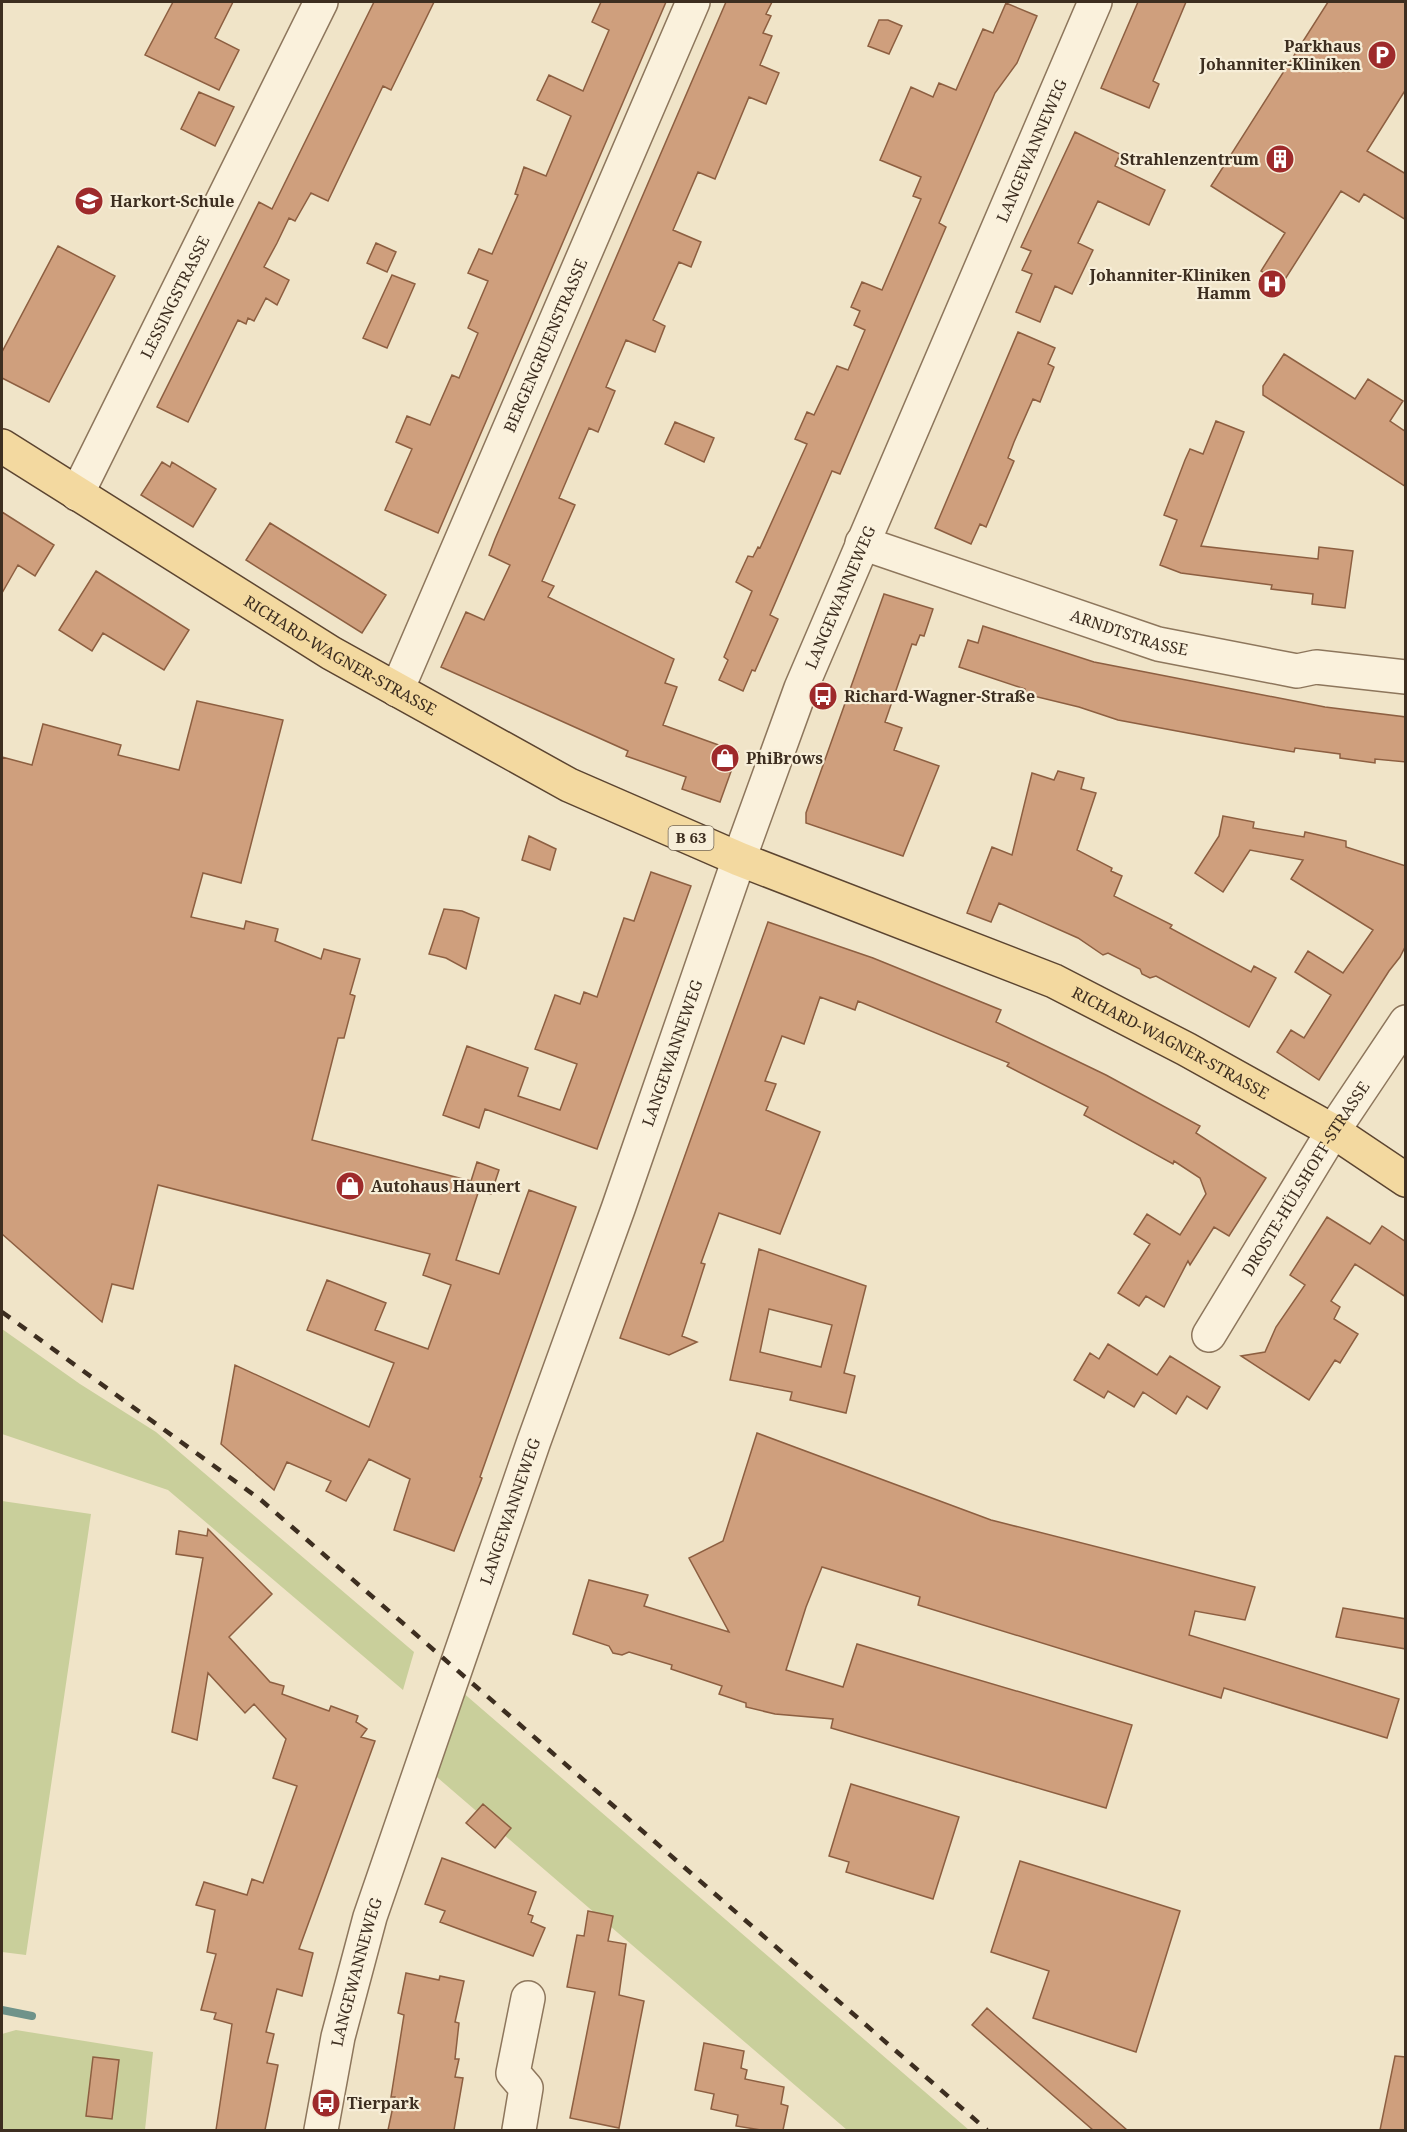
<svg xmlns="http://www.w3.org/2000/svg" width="1407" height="2132" viewBox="0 0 1407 2132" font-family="'Noto Serif',serif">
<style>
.green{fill:#c9cf9b}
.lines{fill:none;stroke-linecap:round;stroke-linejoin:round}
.stream{stroke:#6f938a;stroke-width:8}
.building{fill:#cf9f7d;stroke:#8d5f41;stroke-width:1.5;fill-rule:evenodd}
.minor-casing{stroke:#8d765c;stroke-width:36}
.major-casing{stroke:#5b4430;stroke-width:36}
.minor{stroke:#faf1dc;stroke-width:33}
.major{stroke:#f3d9a0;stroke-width:33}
.rail{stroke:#3d2e20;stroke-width:4.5;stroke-dasharray:10 10;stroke-linecap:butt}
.labels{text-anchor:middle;stroke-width:4.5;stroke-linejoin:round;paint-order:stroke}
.shield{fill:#f7eed8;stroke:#756857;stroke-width:1.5}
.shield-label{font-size:15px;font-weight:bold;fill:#3d2e20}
.poi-label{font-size:16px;font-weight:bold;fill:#3d2e20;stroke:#f7eed8;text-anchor:start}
.street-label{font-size:16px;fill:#3d2e20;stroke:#f7eed8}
</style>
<rect width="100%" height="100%" fill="#f0e4c8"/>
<path class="green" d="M2,1329L80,1384L156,1432L414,1652L403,1690L168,1490L2,1434Z
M2,1501L91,1514L26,1955L2,1952Z
M461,1691L969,2130H847L431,1772Z
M16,2030L153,2052L145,2130H2V2034Z"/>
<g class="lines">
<path class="stream" d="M2,2010L32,2016"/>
</g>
<path class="building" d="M173,2H233L215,38L239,50L219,90L145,55Z
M374,2H434L391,90L383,86L328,201L311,193L295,221L289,218L277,243L264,267L289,280L277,305L266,298L254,321L248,318L246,324L238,320L188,422L157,407L259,202L272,209Z
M601,2H666L438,533L385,510L412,449L396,442L407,416L430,425L452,375L459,378L478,333L468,328L488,281L468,273L479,249L492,254L518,195L515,194L524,167L546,176L571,116L537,100L549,75L583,91L609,30L592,22Z
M726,2H772L766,14L771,16L763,33L772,36L760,65L779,73L766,104L749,97L715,179L698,172L673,230L701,242L691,267L679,262L653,320L665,326L655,352L626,340L606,387L615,391L598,432L589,428L559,498L575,505L542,581L554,586L548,597L674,659L665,683L677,687L663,725L738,752L720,802L682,789L686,777L626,756L628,751L441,667L466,612L484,620L510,565L489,555L495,539Z
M1138,2H1186L1153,81L1159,84L1149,108L1101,88Z
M1328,2H1406V89L1367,151L1406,174V220L1364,194L1359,202L1341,191L1282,284L1261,271L1285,233L1211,186Z
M1006,3L1037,16L1017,63L995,93L939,223L946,227L840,474L832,471L770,615L778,619L755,671L752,670L743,691L719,680L728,660L724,657L752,591L736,582L748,556L753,557L758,547L760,548L807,444L795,439L807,412L814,415L837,366L848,370L865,330L854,325L860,311L851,307L862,282L882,290L921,199L913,196L921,177L880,160L911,87L933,97L939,83L956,90L983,29L993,33Z
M879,20H888L902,26L889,54L868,46Z
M199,92L234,107L215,146L181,129Z
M1075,132L1120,154L1115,166L1165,190L1149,225L1098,201L1078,243L1093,250L1072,294L1055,286L1040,322L1016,312L1032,274L1022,270L1031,251L1021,247Z
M376,243L396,252L387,272L367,263Z
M58,246L115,276L49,402L2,378V352Z
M392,275L415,284L387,348L363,338Z
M1018,332L1055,348L1048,364L1054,367L1040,402L1033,399L1014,442L1008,458L1014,461L986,527L980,524L971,544L935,528Z
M1284,354L1355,399L1368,379L1403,401L1390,421L1406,432V487L1263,395V386Z
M1216,421L1244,432L1201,546L1318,559L1319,547L1353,551L1345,608L1312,604L1313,594L1271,589L1272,585L1181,573L1160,565L1177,520L1164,515L1185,460L1190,449L1203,454Z
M675,422L714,438L704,462L665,444Z
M162,462L170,467L172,462L216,489L193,527L141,495Z
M2,512L54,545L35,576L18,565L2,593Z
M270,523L386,595L362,633L246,560Z
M96,571L189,630L164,670L103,633L92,651L59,630Z
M884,594L933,609L924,636L920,635L916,645L912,644L885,722L902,728L894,750L939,766L903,856L806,823V813Z
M983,626L1094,662L1325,707L1406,717V762L1375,759V763L1340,758V754L1295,748L1294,752L1241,743L1118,720L1079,707L1025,694V689L959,667L968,640L978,643Z
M197,701L283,720L241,883L203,873L191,917L244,929L246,921L278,929L275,941L321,959L324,949L360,959L350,994L355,996L344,1038H338L312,1140L471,1181L477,1162L499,1170L491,1194L479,1190L456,1260L499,1274L529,1190L576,1207L480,1477L482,1478L454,1551L394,1530L410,1479L369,1459L346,1501L326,1491L331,1481L287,1462L274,1490L221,1444L235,1365L369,1427L394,1363L307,1330L327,1280L386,1303L375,1330L428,1349L451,1285L423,1275L430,1254L158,1185L133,1289L112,1284L102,1322L2,1234V757L32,765L43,724L121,745L118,755L179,770Z
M1058,771L1084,778L1081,789L1096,793L1077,850L1112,868L1111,871L1122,876L1114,896L1172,925L1170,928L1251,972L1254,966L1276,978L1249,1027L1156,976L1150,978L1142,974L1140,969L1108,953L1103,955L1078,938L999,903L991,922L967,913L992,847L1012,855L1032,773L1054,780Z
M1223,816L1254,822L1253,828L1304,837L1305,832L1346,841V847L1406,866V945L1400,957L1389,971L1319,1080L1277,1052L1291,1030L1304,1038L1331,995L1295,972L1308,951L1343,973L1373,930L1291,879L1303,860L1250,850L1223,892L1195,873L1219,836Z
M529,836L556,849L550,870L522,860Z
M651,872L691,886L597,1149L485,1109L479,1128L443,1115L467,1046L528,1068L518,1096L560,1110L577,1064L535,1049L555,995L580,1004L584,992L597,997L624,918L634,921Z
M444,909L462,911L479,918L466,969L446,958L429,954Z
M768,922L873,958L1001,1010L996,1022L1106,1075L1200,1126L1196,1133L1266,1178L1229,1236L1214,1227L1190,1265L1188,1261L1164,1307L1146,1296L1139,1306L1118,1293L1150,1244L1134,1234L1147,1214L1180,1235L1206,1194L1200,1178L1174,1161L1173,1164L1084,1115L1088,1107L1007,1066L1009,1063L858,1001L855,1010L820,997L804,1044L782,1036L765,1081L776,1084L766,1110L820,1132L780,1234L719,1213L701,1263L705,1264L682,1336L697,1342L669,1355L620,1338Z
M1327,1217L1370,1244L1382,1226L1406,1242V1297L1355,1264L1331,1301L1340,1307L1334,1319L1358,1334L1340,1363L1335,1360L1309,1400L1241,1356L1265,1352L1276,1327L1305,1285L1290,1275Z
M759,1249L866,1286L844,1373L855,1376L846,1413L790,1400L792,1392L730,1380ZM769,1309L832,1325L821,1367L760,1352Z
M1108,1344L1157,1375L1170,1356L1220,1387L1207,1409L1187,1396L1176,1414L1143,1392L1134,1407L1108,1391L1104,1398L1074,1380L1090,1353L1099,1359Z
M757,1433L991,1520L1255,1587L1245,1620L1195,1611L1189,1635L1399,1699L1387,1738L1224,1688L1221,1698L918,1605L920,1597L822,1567L806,1607L786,1670L843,1687L857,1644L1132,1725L1106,1808L831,1728L833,1719L775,1714L746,1707V1703L719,1694L722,1686L671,1669L672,1665L629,1652L622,1655L613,1653L609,1646L573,1634L589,1580L648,1595L644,1606L729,1632L689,1558L723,1541Z
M208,1529L272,1594L229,1637L270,1682L284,1686L282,1694L329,1711L331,1706L358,1716L356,1722L367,1729L361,1737L375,1741L299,1949L313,1953L302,1996L277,1989L266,2032L274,2034L267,2063L278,2065L265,2130H216L232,2024L214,2019L216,2013L201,2010L216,1954L207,1952L215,1910L196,1905L204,1882L247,1895L252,1879L263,1883L297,1786L273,1778L286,1739L254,1704L245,1713L208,1673L197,1740L172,1732L203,1558L176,1554L179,1531L207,1536Z
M1343,1608L1406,1619V1649L1336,1637Z
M851,1784L959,1817L933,1899L846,1872L849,1862L829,1856Z
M483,1804L511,1828L495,1848L466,1823Z
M442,1858L536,1892L528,1914L533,1916L531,1922L545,1928L533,1956L440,1922L445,1911L425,1904Z
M1020,1861L1180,1911L1136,2052L1033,2018L1049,1971L991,1952Z
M588,1911L613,1916L608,1941L626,1944L619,1995L644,2001L619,2128L570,2118L595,1992L567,1987L577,1935L584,1936Z
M406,1973L439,1980L440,1976L464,1981L455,2022L459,2023L455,2059H459L455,2077L463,2078L454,2130H388L395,2097H391L404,2015L398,2013Z
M987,2008L997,2017L1127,2130H1093L972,2025Z
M704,2043L744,2051L741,2068L747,2070L745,2079L784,2087L781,2104L788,2106L783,2130H761L736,2126L738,2115L711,2109L714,2094L695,2090Z
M1395,2056L1406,2057V2130H1380Z
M93,2057L119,2060L112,2119L86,2116Z"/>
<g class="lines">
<g class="minor-casing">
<g id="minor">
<path id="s1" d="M77,494L321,2"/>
<path id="s2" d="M862,543L1158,644L1297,671L1316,667L1406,677"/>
<path id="s3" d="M397,690L693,2"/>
<path id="s4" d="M1209,1335L1333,1131L1406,1022"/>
<path id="s5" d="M321,2130L338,2037L370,1917L534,1441L618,1209L739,859L801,688L1095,2"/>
<path d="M519,2130L526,2088L513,2073L528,1998"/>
</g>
</g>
<g class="major-casing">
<g id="major">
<path id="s6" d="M2,446L331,653L569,785L739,859L1054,981L1186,1049L1333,1131L1406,1180"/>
</g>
</g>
<use href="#minor" class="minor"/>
<use href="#major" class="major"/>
<path class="rail" d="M2,1312L261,1500L987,2130"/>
</g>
<defs>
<g id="parking-disc" transform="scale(1.5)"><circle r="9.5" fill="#9e2a2b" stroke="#f7eed8"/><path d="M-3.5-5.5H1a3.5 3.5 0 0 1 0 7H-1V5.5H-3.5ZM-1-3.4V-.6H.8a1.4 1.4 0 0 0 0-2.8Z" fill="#fff"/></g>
<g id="building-disc" transform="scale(1.5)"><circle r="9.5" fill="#9e2a2b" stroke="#f7eed8"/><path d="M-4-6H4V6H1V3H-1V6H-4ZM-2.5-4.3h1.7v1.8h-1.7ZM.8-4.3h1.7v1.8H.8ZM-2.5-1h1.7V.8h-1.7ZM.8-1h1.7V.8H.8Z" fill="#fff"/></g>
<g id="school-disc" transform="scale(1.5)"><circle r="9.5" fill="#9e2a2b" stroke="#f7eed8"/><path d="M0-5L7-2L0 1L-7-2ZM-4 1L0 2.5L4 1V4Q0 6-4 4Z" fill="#fff"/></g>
<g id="hospital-disc" transform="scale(1.5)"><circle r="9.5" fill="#9e2a2b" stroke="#f7eed8"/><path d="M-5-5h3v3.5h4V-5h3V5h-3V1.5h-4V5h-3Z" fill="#fff"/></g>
<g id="bus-disc" transform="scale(1.5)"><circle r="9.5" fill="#9e2a2b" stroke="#f7eed8"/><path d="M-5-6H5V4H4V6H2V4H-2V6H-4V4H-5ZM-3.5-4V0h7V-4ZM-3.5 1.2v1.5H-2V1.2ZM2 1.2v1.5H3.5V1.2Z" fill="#fff"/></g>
<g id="shop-disc" transform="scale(1.5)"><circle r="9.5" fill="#9e2a2b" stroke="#f7eed8"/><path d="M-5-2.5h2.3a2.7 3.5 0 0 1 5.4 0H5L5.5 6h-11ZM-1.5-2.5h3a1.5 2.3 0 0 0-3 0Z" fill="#fff"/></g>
</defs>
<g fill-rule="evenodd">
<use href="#parking-disc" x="1382" y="55"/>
<use href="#building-disc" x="1280" y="159"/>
<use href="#school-disc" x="89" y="201"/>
<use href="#hospital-disc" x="1272" y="284"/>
<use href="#bus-disc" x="823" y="696"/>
<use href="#shop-disc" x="725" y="758"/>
<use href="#shop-disc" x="350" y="1186"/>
<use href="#bus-disc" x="326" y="2103"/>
</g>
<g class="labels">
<rect class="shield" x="668.5" y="826" width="45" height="24" rx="4.5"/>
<g class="shield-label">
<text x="691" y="843">B 63</text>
</g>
<g class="poi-label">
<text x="1361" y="52" text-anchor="end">Parkhaus<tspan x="1361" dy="18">Johanniter-Kliniken</tspan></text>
<text x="1259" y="165" text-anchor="end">Strahlenzentrum</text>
<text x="110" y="207">Harkort-Schule</text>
<text x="1251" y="281" text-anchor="end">Johanniter-Kliniken<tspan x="1251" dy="18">Hamm</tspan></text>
<text x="844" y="702">Richard-Wagner-Straße</text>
<text x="746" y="764">PhiBrows</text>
<text x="371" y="1192">Autohaus Haunert</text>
<text x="347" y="2109">Tierpark</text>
</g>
<g class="street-label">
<text dy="6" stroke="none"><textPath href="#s5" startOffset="2106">LANGEWANNEWEG</textPath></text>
<text dy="6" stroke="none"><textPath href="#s1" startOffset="220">LESSINGSTRASSE</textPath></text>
<text dy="6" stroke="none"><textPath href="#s3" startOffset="375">BERGENGRUENSTRASSE</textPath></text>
<text dy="6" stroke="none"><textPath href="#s5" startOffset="1620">LANGEWANNEWEG</textPath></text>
<text dy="6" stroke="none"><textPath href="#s2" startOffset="282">ARNDTSTRASSE</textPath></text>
<text dy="6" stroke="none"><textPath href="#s6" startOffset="398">RICHARD-WAGNER-STRASSE</textPath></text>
<text dy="6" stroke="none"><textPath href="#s6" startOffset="1316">RICHARD-WAGNER-STRASSE</textPath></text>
<text dy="6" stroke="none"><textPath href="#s5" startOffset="1134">LANGEWANNEWEG</textPath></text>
<text dy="6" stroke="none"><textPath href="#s4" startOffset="184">DROSTE-HÜLSHOFF-STRASSE</textPath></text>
<text dy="6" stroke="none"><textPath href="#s5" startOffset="648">LANGEWANNEWEG</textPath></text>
<text dy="6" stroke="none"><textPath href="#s5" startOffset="162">LANGEWANNEWEG</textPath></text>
</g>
</g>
<rect width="1407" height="2132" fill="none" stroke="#3d2e20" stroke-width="6"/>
</svg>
